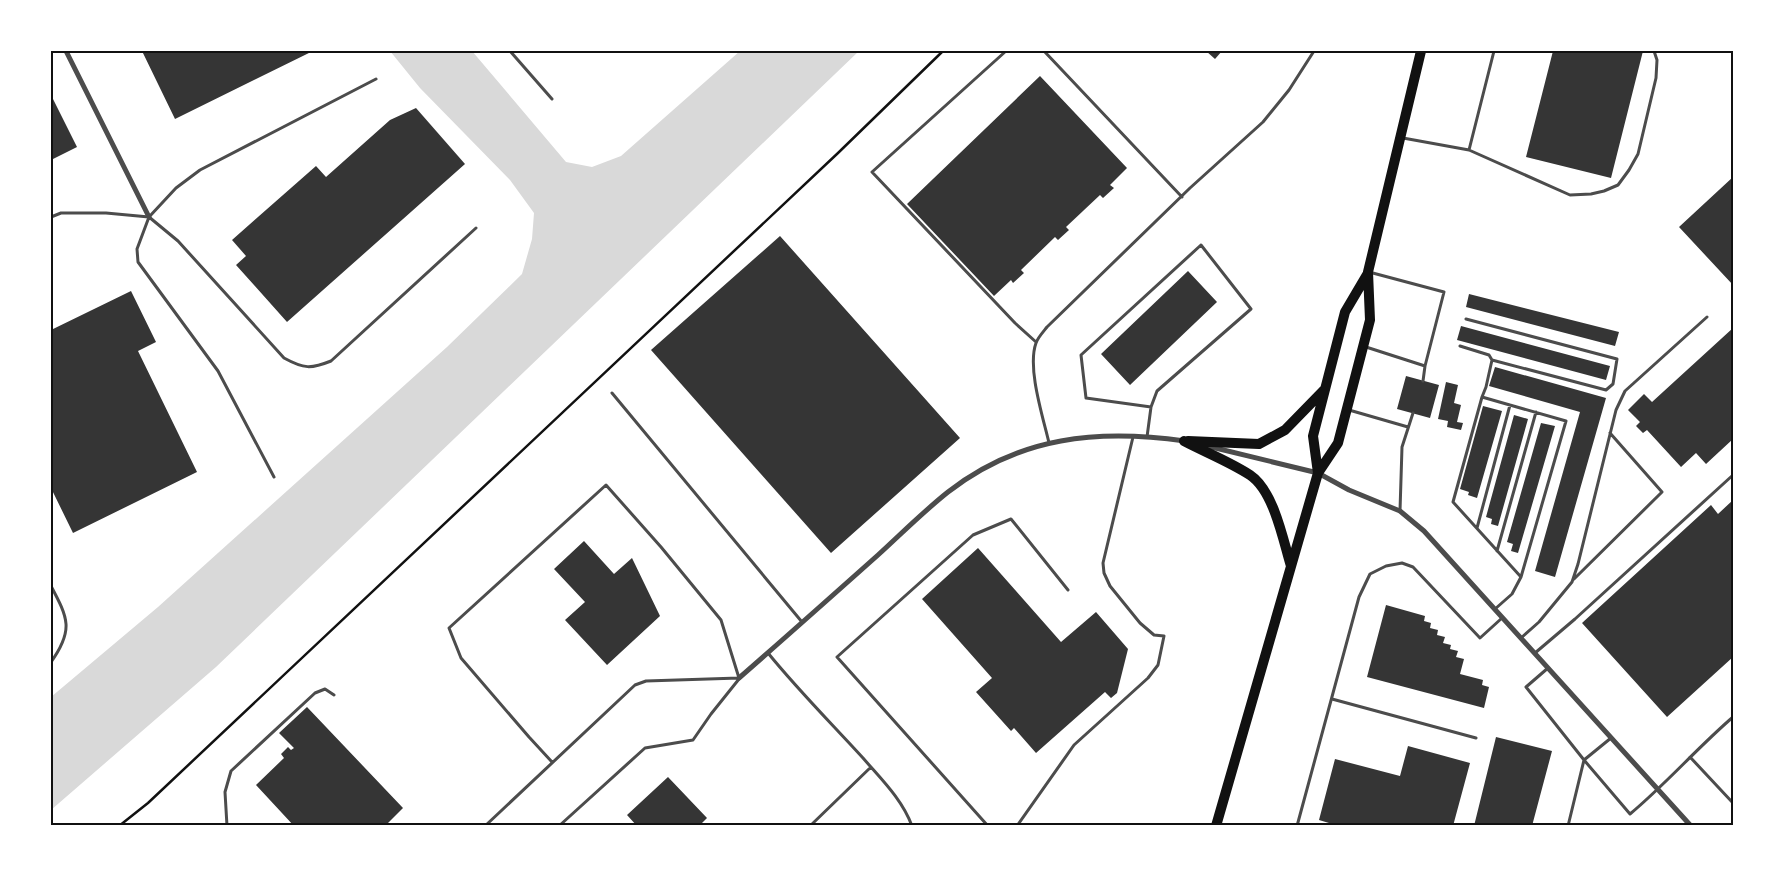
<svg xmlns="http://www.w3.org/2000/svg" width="1784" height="877" viewBox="0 0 1784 877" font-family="Cabin,sans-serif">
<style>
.water{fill:#d9d9d9}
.building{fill:#353535}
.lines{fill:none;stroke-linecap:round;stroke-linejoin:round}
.path{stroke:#111;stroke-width:2.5}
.service{stroke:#4c4c4c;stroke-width:3}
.minor{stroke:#4c4c4c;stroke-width:5}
.primary{stroke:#111;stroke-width:10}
.neatline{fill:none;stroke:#111;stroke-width:2}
</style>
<rect width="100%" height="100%" fill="#fff"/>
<path class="water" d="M390,51H472L566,162L592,167L621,156L740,51H859L216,667L51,810V697L158,607L447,347L522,274L532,239L534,213L510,180L420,88Z"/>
<path class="building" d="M142,51H313L175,119Z
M1206,51H1222L1215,59Z
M1553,51H1643L1611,178L1526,157Z
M1040,76L1127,168L1110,185L1114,188L1103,198L1100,195L1066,227L1069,230L1058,240L1055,237L1021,270L1024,273L1013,283L1011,280L994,296L907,204Z
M51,95L77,147L51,160Z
M416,108L465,164L287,322L236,265L246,256L232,240L316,166L326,177L390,120Z
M1733,177V285L1679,227Z
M780,236L960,438L831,553L651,350Z
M1188,271L1217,302L1130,385L1101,354Z
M131,291L156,342L138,351L197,472L73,533L51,488V330Z
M1469,294L1619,332L1615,346L1466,307Z
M1461,326L1610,366L1606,380L1457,340Z
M1733,328V439L1706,464L1696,453L1681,467L1647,430L1643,433L1636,426L1640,422L1628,410L1644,394L1652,402Z
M1495,367L1606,398L1555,577L1535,571L1580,412L1489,386Z
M1406,376L1439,385L1430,418L1397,409Z
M1446,382L1458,385L1454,403L1461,405L1457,422L1463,423L1461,430L1447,427L1448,421L1438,419Z
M1483,406L1502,411L1477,498L1468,495L1469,492L1460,489Z
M1514,415L1528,419L1498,526L1491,524L1492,519L1486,517Z
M1541,423L1555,426L1518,553L1511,551L1513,544L1507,542Z
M1733,500V657L1667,717L1582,623L1711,505L1718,514Z
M584,541L614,574L632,558L660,616L607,665L565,620L585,602L554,569Z
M978,548L1061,642L1096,612L1128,649L1117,693L1111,698L1105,692L1036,753L1014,728L1011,731L976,692L992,678L922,599Z
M1386,605L1425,616L1424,621L1431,623L1430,628L1438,630L1437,635L1445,637L1443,643L1451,645L1450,649L1458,651L1456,657L1464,659L1460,674L1483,680L1482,685L1489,687L1484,708L1367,677Z
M307,707L403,808L385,826H294L256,785L284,758L281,754L288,747L291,750L294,748L279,733Z
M1496,737L1552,751L1532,826H1474Z
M1408,746L1470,763L1453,826H1339L1319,820L1335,759L1400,776Z
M668,777L707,818L699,826H637L627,815Z"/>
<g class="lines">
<path class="path" d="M119,826L148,803L838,153L943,51"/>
<path class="service" d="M51,51H52
M510,51L552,99
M1006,51L872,172L1015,323L1036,342
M1044,51L1182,197
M1403,138L1469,150L1494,51
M1469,150L1570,195L1591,194L1604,191L1618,185L1629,170L1638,154L1656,78L1657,60L1654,51
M51,217L61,213H106L149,217L178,241L284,358C304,369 311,369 331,361L476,228
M1369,272L1444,292L1425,366L1423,381
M1466,319L1617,359L1613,384L1606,390L1492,360L1486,387L1482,397L1453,502L1521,577L1512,594L1495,609
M1460,346L1489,355L1492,360
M1366,347L1425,366
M612,393L802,622
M1482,397L1566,421L1521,577
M1349,410L1408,427
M1147,437L1151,407L1157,391L1251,309L1201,245L1081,355L1086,398L1151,407
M1049,443C1043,417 1027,368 1036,343C1038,337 1044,331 1047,327L1190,188L1263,122L1289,90L1314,51
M274,477L218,371L138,262L137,249L149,217L176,188L200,170L376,79
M1400,511L1402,447L1413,413
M1477,528L1510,405
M1497,551L1536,412
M1574,579L1662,492L1610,433
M51,586C68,618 74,630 51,662
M1521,638L1539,622L1572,582L1578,564L1616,410L1625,391L1707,317
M768,653C798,690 831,723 863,758C881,779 902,799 912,826
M1535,653L1575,619L1733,475
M1548,668L1526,687L1584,760L1630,814C1666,784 1697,748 1733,717
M1332,699L1476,738
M1690,757L1733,803
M552,762L529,737L461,658L449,628L606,485L661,547L721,620L739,678
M227,826L225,792L231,771L315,693L325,689L334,695
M485,826L635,685L646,681L739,678
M559,826L645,748L693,740L711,714L739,679
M810,826L871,767
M988,826L837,657L973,535L1011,519L1068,590
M1017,826L1074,745L1148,678L1158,665L1164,636L1154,635L1140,623L1110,586L1104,573L1103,563L1133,437
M1297,826L1359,597L1370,574L1386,566L1402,563L1413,567L1480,638L1502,618
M1568,826L1584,760L1611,738"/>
<path class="minor" d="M66,51L149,217
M1203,445L1318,473L1349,490L1400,511L1424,531L1691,826
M739,678C786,637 832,596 878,555C901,534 924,511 948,492C1020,436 1098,429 1185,441"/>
<path class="primary" d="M1184,441C1205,452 1230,462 1250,475C1274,491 1283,540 1291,566
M1188,441L1259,444L1285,430L1325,389
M1318,473L1313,436L1345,312L1368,273
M1216,826L1318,473L1338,443L1370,320L1368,272L1421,51"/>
</g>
<rect width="1784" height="877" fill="none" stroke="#ffffff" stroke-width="105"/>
<rect x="52" y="52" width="1680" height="772" class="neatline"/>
</svg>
